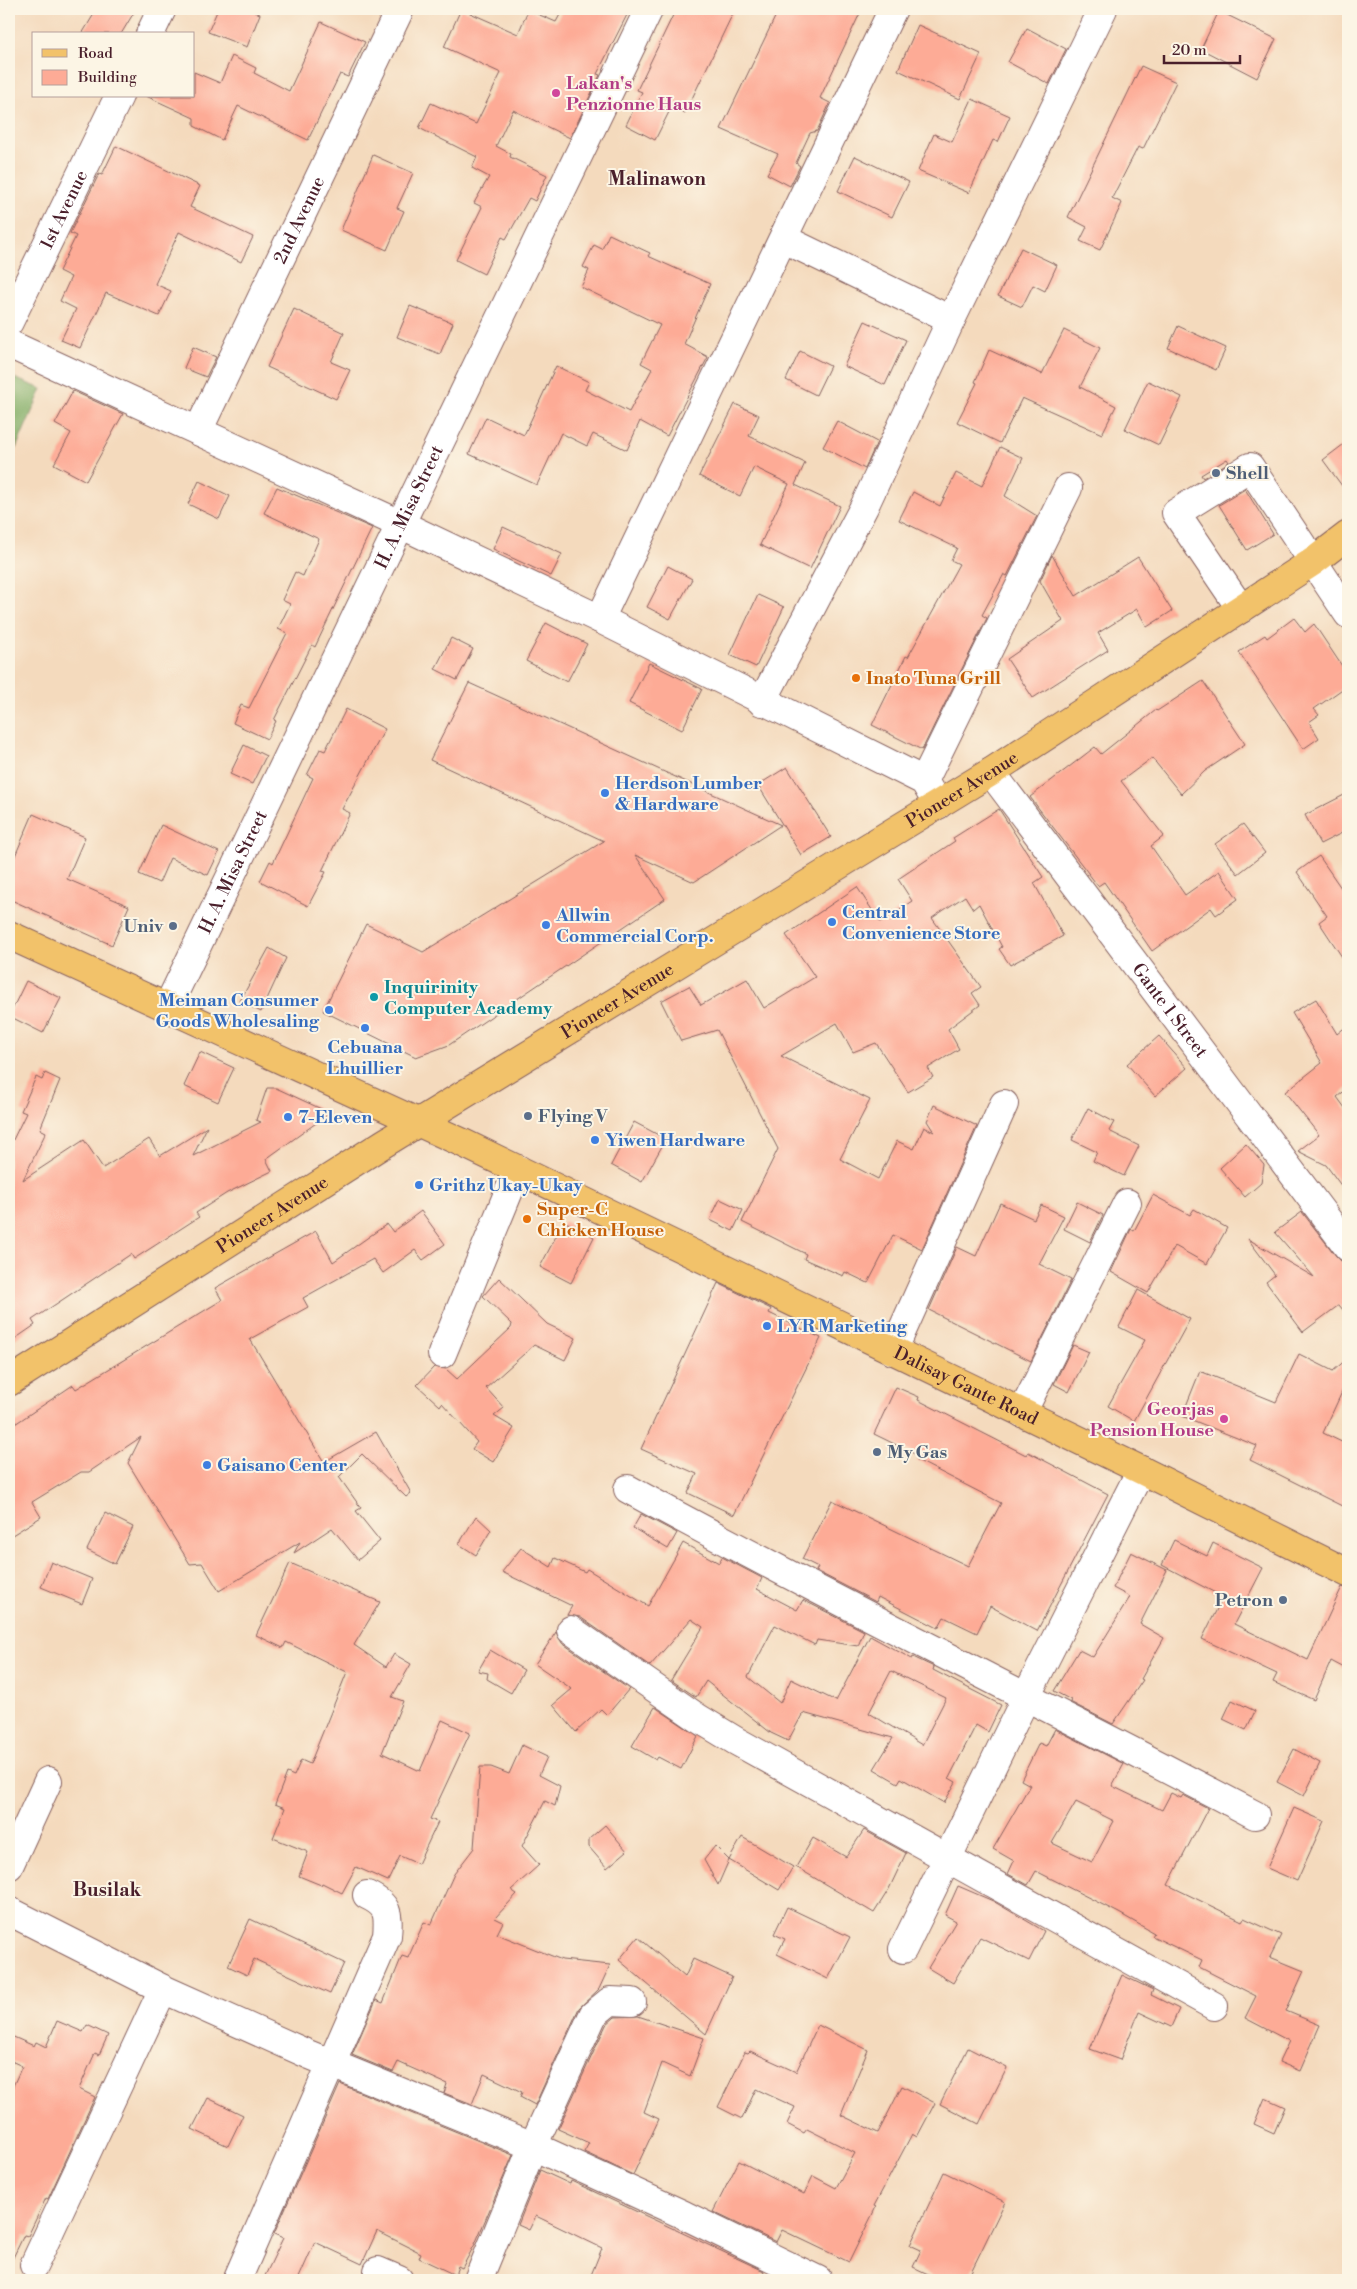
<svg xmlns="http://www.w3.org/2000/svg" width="1357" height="2289" viewBox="0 0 1357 2289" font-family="'Libre Bodoni',serif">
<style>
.forest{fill:#80ac64;stroke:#656648}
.building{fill:#fdab96;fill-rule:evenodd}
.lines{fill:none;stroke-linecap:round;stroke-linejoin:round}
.minor-casing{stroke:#86605e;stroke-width:30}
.major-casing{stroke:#86605e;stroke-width:30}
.highway-casing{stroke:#86605e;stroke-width:30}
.minor{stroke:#fff;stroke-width:28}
.major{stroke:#f2c26a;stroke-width:28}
.highway{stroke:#f2c26a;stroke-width:28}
.hotel-dot{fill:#d1479c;stroke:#fcf5e5;stroke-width:2}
.service-dot{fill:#5c6f8a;stroke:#fcf5e5;stroke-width:2}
.food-dot{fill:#e8710a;stroke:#fcf5e5;stroke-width:2}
.shop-dot{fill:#3f7fe0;stroke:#fcf5e5;stroke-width:2}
.culture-dot{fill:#0f9aa8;stroke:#fcf5e5;stroke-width:2}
.labels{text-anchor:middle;stroke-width:4;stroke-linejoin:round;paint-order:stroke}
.hotel-label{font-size:18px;font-weight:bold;fill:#b23c85;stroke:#fcf5e5;text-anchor:start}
.street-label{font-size:18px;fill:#4a1f2b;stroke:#fcf5e5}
.service-label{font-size:18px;font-weight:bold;fill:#4e5e75;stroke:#fcf5e5;text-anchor:start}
.food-label{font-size:18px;font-weight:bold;fill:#c56008;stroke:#fcf5e5;text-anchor:start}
.shop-label{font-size:18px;font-weight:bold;fill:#366cbe;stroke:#fcf5e5;text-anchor:start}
.culture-label{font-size:18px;font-weight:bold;fill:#0d838f;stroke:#fcf5e5;text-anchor:start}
.neighbourhood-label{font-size:19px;font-weight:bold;fill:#4a1f2b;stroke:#fcf5e5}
</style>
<rect width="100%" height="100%" fill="#fcf5e5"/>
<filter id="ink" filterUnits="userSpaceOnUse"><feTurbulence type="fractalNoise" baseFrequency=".02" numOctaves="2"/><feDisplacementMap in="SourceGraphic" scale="10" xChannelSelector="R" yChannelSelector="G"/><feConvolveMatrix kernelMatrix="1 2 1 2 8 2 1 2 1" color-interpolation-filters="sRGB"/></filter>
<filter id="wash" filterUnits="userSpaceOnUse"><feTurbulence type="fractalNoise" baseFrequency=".0096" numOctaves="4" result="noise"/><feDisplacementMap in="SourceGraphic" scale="20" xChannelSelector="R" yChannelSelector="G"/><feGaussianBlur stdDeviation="1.12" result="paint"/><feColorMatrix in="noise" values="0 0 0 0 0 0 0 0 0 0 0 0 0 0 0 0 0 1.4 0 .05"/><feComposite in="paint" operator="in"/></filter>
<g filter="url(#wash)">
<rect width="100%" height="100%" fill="#f4dabd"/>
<path class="forest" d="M9,376L42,389L9,464Z"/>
<g id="blocks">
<path class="building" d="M97,9H136L121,34H82Z
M218,9H248L260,14L247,47L208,32Z
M461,9L518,34L528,10L556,22L563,9H630L597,74L600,75L570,138L513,110L496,146L511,154L510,157L547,175L535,201L529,198L506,239L502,237L484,274L456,260L482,207L474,203L489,177L472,168L477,157L419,128L431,103L476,124L501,73L444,47Z
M676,9H735L685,113L672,106L655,140L626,125L642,92L637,90Z
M779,9H862L820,98L830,103L817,131L810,133L796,163L800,166L790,186L767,174L778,154L721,129Z
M1219,11L1276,39L1257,78L1201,49Z
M321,22L365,42L348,77L340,74L308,140L238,106L222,140L194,126V118L146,96H194V72L220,83L232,56L256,68L254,73L289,91Z
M918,25L981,54L960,99L898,70Z
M1027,28L1066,49L1049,84L1008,62Z
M1141,66L1176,82L1143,149L1138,147L1112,198L1122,203L1100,250L1080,241L1087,227L1068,217Z
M972,99L1010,116L998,142L993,140L969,193L918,171L934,134L952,142Z
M116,146L200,186L190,207L253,237L241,262L179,232L155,284L171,291L159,316L106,293L80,348L61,340L76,309L60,301L71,277L59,271L76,236L70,233L99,174L102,175Z
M373,155L413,173L397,208L404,211L387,250L341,230Z
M855,156L909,182L892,217L838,191Z
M609,234L650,253L648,256L710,284L684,344L708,357L667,436L640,421L627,450L593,434L587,446L561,433L537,485L469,454L486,417L524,435L556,366L589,382L585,390L629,412L652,369L641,363L660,325L581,287L589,270L583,267L594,245L602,249Z
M1021,248L1057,265L1045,291L1033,285L1022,307L998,296Z
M410,306L453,323L440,354L397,337Z
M294,309L344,333L331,362L350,370L336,399L267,367Z
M865,321L906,340L885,385L844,366Z
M1178,326L1226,348L1216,370L1168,348Z
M1064,330L1100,348L1080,387L1116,406L1102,434L1022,398L1000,443L957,422L977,383L975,382L989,350L1042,374Z
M193,347L216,357L206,377L184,368Z
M800,351L830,366L816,395L786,380Z
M1148,381L1182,397L1159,445L1125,429Z
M73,391L123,414L86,481L54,464L71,433L55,424Z
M735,404L759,415L749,436L805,463L795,485L840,506L810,569L760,545L789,484L754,467L740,496L699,476Z
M837,421L877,442L865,469L823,447Z
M1348,441V494L1323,460Z
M1000,447L1023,458L1005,496L1037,516L1007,576L1004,574L982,615L987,618L922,750L872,725L906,656L908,657L959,564L951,560L957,548L899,520L913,492L940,506L956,473L982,486Z
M1227,459L1229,462L1203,478L1201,475Z
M199,481L230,496L219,519L188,504Z
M277,487L372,528L315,647L312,645L274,720L276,721L267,739L233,723L241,705L249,708L287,633L278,629L290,604L282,600L295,572L303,576L319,539L264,513Z
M1245,489L1273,534L1247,550L1219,505Z
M503,527L562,554L551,576L493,549Z
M1052,555L1076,596L1138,557L1172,611L1147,627L1137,609L1098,633L1108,650L1033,698L1007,659L1063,621L1040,581Z
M668,566L692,579L670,619L647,607Z
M758,595L784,607L756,667L730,655Z
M1294,618L1305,632L1314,624L1348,675V685L1314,709L1319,715L1309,722L1319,738L1303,749L1239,652L1265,635L1267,638Z
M546,623L587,644L567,682L526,661Z
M451,638L473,649L457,680L435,669Z
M649,663L702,689L682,730L629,703Z
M1203,681L1245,744L1205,771L1181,794L1152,758L1121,781L1164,836L1151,846L1185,895L1219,871L1238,899L1216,915L1211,908L1152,951L1104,882L1098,886L1030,797L1095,747L1101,754L1156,710L1157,711Z
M469,683L781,825L694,882L635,855L665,899L449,1045L416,1057L323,1011L366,924L423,952L604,841L430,760Z
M346,709L385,729L342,809L350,813L322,871L326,872L308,906L260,881L270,861L273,863L313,778L307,775L320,749L325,751Z
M244,745L266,756L252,784L230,774Z
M787,767L831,837L801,855L758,785Z
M1348,793V830L1320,844L1305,815Z
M999,809L1043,877L1034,883L1063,936L1010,965L999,949L1002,947L979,904L973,909L965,896L932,918L981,987L972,993L980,1005L948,1029L959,1049L928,1068L933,1077L908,1092L876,1043L853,1052L837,1023L781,1056L870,1100L840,1159L878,1179L897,1141L914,1149L924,1127L934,1132L927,1121L934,1105L977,1126L922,1249L893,1235L868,1283L845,1272L843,1276L804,1259L806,1254L742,1222L778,1149L717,1030L681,1041L661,1001L689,986L701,1005L747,979L764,1008L815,977L786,935L857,887L880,922L912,901L898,879L955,841L953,838Z
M33,814L85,837L67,879L129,906L112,945L9,899V870Z
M1243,824L1265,853L1238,874L1215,844Z
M161,825L219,852L208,875L170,858L159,883L139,874Z
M1319,856L1348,898V966L1319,922L1327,916L1297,872Z
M269,948L286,958L261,1012L240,1001Z
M26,981L61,998L43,1033L9,1016Z
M1316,999L1337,1034L1348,1025V1088L1337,1097L1348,1112V1195L1326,1165L1298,1151L1319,1135L1285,1092L1322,1063L1292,1013Z
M1159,1036L1187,1068L1155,1096L1127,1064Z
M200,1052L234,1068L218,1102L184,1086Z
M45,1073L60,1080L40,1129L46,1132L23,1180L84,1140L103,1168L149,1139L160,1156L207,1127L193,1156L261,1122L256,1120L267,1088H276L330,1113L266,1159L272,1171L227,1193L196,1213L199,1217L134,1259L131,1254L32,1320L35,1325L9,1343V1148L26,1113L21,1111L36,1077L42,1080Z
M1088,1108L1114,1122L1109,1131L1139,1146L1124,1176L1093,1161L1097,1152L1072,1140Z
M634,1122L666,1139L642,1182L611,1165Z
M1246,1144L1264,1165L1261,1183L1245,1197L1220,1168Z
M1153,1195L1190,1215L1194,1209L1227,1228L1207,1264L1175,1246L1148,1293L1111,1272L1131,1229L1134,1231Z
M720,1199L743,1210L733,1231L710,1220Z
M1077,1202L1103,1215L1090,1242L1064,1229Z
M1000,1203L1034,1219L1041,1205L1064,1216L1039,1264L1071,1280L1031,1361L929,1310L957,1247L976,1256Z
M421,1211L445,1244L423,1260L415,1250L383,1273L373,1259L303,1298L308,1307L250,1339L324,1462L376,1432L411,1493L406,1497L362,1454L339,1477L361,1508L356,1511L380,1541L358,1560L332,1528L294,1553L300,1542L219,1591L202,1563L190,1564L128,1463L141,1437L89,1472H81L32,1502L41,1517L9,1537V1428L73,1385L76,1389L222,1300L215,1288L316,1231L333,1262L387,1224L393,1232Z
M1302,1212L1336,1256L1341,1261L1348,1262V1316L1339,1305L1303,1332L1266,1282L1275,1275L1248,1239L1314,1277L1275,1232Z
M564,1221L594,1237L571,1283L540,1267Z
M499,1278L547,1324L576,1338L565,1360L534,1345L486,1388L504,1408L494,1416L514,1428L493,1462L472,1449L477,1442L442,1403L440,1406L417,1385L434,1367L446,1369L457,1379L511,1328L512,1324L483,1296Z
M718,1283L771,1309L769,1313L821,1338L734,1515L688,1493L697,1474L641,1449Z
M1138,1290L1190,1319L1134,1421L1108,1406L1145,1340L1119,1327Z
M1073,1345L1089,1352L1069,1392L1054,1384Z
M1299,1354L1333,1371L1348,1358V1379L1323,1433L1348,1445V1509L1250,1460L1257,1446L1182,1416L1200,1371L1276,1402Z
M896,1387L919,1397L918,1400L1026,1455L1028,1452L1108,1494L1037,1631L990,1606L977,1633L944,1617L938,1628L878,1597L876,1602L816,1571L818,1567L802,1559L832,1500L968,1566L1001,1503L917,1460L919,1456L874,1434Z
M105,1513L133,1527L115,1564L87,1550Z
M641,1514L677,1533L668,1549L633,1528Z
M476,1516L491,1530L476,1555L459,1544Z
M1174,1540L1207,1556L1213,1543L1263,1568L1234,1624L1308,1660L1342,1587L1348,1589V1670L1331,1661L1314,1700L1273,1682L1277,1674L1202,1639L1223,1597L1162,1565Z
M683,1543L719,1563L722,1557L762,1578L757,1589L797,1610L803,1600L864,1631L858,1646L817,1640L815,1645L775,1625L748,1677L780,1703L791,1679L836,1701L870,1636L912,1659L913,1657L934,1667L933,1670L1001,1705L988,1732L976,1725L949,1778L956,1782L944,1803L901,1778L898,1783L874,1769L893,1738L803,1713L788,1741L771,1733L706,1681L696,1697L671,1680L703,1627L691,1619L650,1666L580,1617L567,1615L572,1606L502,1572L521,1548L551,1567L555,1558L585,1572L587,1569L648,1606ZM891,1671L946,1698L922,1745L869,1713Z
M1131,1552L1167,1570L1140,1624L1164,1638L1141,1679L1143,1680L1113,1724L1070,1702L1071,1700L1054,1691L1079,1650L1093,1657L1130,1597L1113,1588Z
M51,1562L92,1579L82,1604L41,1587Z
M290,1563L380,1602L354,1645L386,1667L394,1654L411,1664L392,1697L403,1701L382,1753L420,1771L442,1720L470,1733L430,1819L438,1822L418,1864L400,1856L388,1881L356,1867L342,1893L322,1883L321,1885L299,1876L308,1852L273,1838L285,1808L275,1804L287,1773L294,1776L301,1760L310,1764L347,1672L286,1642L283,1648L256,1635Z
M556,1632L562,1643L629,1689L607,1715L601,1709L576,1732L553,1705L572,1689L535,1664Z
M490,1650L524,1670L511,1693L487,1679L488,1673L478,1671Z
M1232,1700L1255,1711L1246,1730L1223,1719Z
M655,1707L698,1736L681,1769L658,1757L656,1760L632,1746Z
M1055,1729L1124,1764L1112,1786L1162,1810L1171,1793L1181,1798L1183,1795L1208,1808L1168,1885L1242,1921L1244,1918L1281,1935L1270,1957L1304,1971L1286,2011L1320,2025L1300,2071L1279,2062L1289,2041L1245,2018L1256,1996L1199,1967L1202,1960L1152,1936L1154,1933L1119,1913L1036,1871L1028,1885L1008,1874L1014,1861L993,1849L1030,1785L1021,1780L1039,1743L1046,1746ZM1076,1802L1114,1821L1092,1862L1052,1843Z
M522,1745L547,1757L539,1775L560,1786L555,1806L545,1801L522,1846L539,1865L511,1890L517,1894L495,1918L503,1922L497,1934L562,1960L610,1965L599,1989L579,2008L535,2105L520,2097L522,2092L484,2074L472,2104L444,2093L447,2084L398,2062L393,2072L352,2055L376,2000L383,2003L402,1956L408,1958L424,1922L431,1925L454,1874L474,1848L480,1767H491L509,1774Z
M1294,1749L1320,1763L1304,1796L1277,1782Z
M1294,1808L1324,1821L1297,1881L1267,1868Z
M605,1825L627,1851L607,1868L589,1847V1839Z
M864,1830L906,1853L889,1889L874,1913L796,1867L813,1838L846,1857Z
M742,1837L793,1867L779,1890L729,1860Z
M715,1846L729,1860L718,1885L704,1860Z
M958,1886L993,1901L1044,1931L1029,1961L980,1937L953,1983L928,1968L956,1921L945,1915Z
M787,1907L850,1937L828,1979L777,1954L785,1939L774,1934Z
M250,1919L344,1963L330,1994L254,1959L247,1975L228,1966Z
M638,1937L685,1977L693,1959L732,1977L706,2034L619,1960Z
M1122,1975L1153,1990L1151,1995L1179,2009L1171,2027L1139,2012L1120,2060L1090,2049Z
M638,2016L704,2038L690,2076L662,2063L644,2112L659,2119L633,2175L584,2152L589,2143L558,2129L606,2025L615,2017Z
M57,2021L83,2032L87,2025L108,2035L99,2055L95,2053L79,2089L95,2097L48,2199L46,2198L28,2236L24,2235L9,2266V2095L22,2066L9,2060V2035L34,2046L36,2042L46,2047Z
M818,2025L868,2050L841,2115L878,2133L902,2086L935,2103L917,2137L912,2134L874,2206L876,2207L849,2262L782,2230L776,2242L713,2212L739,2161L804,2194L813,2176L836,2188L855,2153L807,2129L804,2133L787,2124L795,2107L756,2089L742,2119L718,2107L745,2052L748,2053L750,2051L796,2072Z
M968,2048L1007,2068L979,2124L940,2104Z
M340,2084L513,2155L475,2244L462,2268L458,2266L455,2275L419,2258L421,2253L377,2231L362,2264L315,2242L298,2280H263L283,2238L274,2234Z
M208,2098L243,2115L228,2146L192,2129Z
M1265,2098L1285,2107L1274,2133L1254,2124Z
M540,2170L570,2184L571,2181L764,2271L760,2280H589L602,2248L536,2216L529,2230L518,2225Z
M944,2172L1005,2202L967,2280H941L913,2267L921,2250L910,2245Z"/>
</g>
</g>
<g filter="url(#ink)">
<use href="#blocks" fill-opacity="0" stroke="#86605e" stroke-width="1"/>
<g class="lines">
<g class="minor-casing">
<g id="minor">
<path d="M150,34L162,9"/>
<path d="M784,239L951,320"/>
<path id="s1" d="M9,322L119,96"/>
<path d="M9,344L400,524L600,619L924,781L938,805"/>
<path id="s2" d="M198,431L400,9"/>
<path d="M1241,609L1176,513L1250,467L1348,614"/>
<path d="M600,619L893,9"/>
<path d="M762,702L864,507L951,320L1103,9"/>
<path id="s3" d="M991,772L1348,1247"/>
<path d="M924,781L1068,488"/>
<path id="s4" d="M168,1006L649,9"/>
<path d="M893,1351L1004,1104"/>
<path d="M442,1354L518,1169"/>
<path d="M1022,1413L1127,1203"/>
<path d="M628,1489C835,1602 1046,1705 1255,1815"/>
<path d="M571,1630L698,1718L736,1741L1214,2006"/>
<path d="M9,1866L48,1781"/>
<path d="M9,1911L163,1989L310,2055L533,2146L684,2215L818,2280"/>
<path d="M903,1949L1027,1695L1141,1470"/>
<path d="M34,2265L163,1989"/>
<path d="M378,2271L399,2280"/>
<path d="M237,2280L387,1936C389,1913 388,1905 367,1895"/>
<path d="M478,2280L533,2146L593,2015L610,2001L632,2002"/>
</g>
</g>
<g class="major-casing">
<g id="major">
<path id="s5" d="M9,935L461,1142L1141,1470L1348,1573"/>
</g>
</g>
<g class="highway-casing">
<g id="highway">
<path id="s6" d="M9,1382L383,1144L991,772L1314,561L1348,535"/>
</g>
</g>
<use href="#minor" class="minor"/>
<use href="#major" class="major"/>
<use href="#highway" class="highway"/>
</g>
</g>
<g class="hotel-dot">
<circle cx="556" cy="93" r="5"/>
<circle cx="1224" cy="1419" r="5"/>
</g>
<g class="service-dot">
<circle cx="1216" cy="473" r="5"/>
<circle cx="173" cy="926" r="5"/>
<circle cx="528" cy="1116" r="5"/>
<circle cx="877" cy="1452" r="5"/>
<circle cx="1283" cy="1600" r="5"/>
</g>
<g class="food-dot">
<circle cx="856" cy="678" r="5"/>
<circle cx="527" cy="1219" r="5"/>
</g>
<g class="shop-dot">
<circle cx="605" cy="793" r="5"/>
<circle cx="832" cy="922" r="5"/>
<circle cx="546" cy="925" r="5"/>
<circle cx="329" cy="1010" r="5"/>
<circle cx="365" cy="1028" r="5"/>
<circle cx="288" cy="1117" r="5"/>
<circle cx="595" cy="1140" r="5"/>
<circle cx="419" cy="1185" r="5"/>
<circle cx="767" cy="1326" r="5"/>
<circle cx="207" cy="1465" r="5"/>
</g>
<circle class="culture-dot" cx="374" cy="997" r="5"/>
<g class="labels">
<g class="hotel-label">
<text x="566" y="89">Lakan's<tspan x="566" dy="21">Penzionne Haus</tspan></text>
<text x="1214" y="1415" text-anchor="end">Georjas<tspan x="1214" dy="21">Pension House</tspan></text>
</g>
<g class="street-label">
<text dy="6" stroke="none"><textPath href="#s1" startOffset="125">1st Avenue</textPath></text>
<text dy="6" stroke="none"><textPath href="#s2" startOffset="234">2nd Avenue</textPath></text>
<text dy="6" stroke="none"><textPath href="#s4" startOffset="554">H. A. Misa Street</textPath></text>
<text dy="6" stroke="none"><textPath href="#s6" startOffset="1122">Pioneer Avenue</textPath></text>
<text dy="6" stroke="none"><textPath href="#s4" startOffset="149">H. A. Misa Street</textPath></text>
<text dy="6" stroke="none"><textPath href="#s6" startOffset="718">Pioneer Avenue</textPath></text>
<text dy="6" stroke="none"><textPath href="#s3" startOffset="298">Gante 1 Street</textPath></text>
<text dy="6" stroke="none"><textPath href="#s6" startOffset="312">Pioneer Avenue</textPath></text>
<text dy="6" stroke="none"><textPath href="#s5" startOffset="1058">Dalisay Gante Road</textPath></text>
</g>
<g class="service-label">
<text x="1226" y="479">Shell</text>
<text x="163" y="932" text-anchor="end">Univ</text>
<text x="538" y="1122">Flying V</text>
<text x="887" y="1458">My Gas</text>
<text x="1273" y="1606" text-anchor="end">Petron</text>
</g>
<g class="food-label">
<text x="866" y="684">Inato Tuna Grill</text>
<text x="537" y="1215">Super-C<tspan x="537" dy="21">Chicken House</tspan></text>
</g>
<g class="shop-label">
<text x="615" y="789">Herdson Lumber<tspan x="615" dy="21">&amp; Hardware</tspan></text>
<text x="842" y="918">Central<tspan x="842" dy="21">Convenience Store</tspan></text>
<text x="556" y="921">Allwin<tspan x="556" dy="21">Commercial Corp.</tspan></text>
<text x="319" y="1006" text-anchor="end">Meiman Consumer<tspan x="319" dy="21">Goods Wholesaling</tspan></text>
<text x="365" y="1053" text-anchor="middle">Cebuana<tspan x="365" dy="21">Lhuillier</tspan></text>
<text x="298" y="1123">7-Eleven</text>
<text x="605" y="1146">Yiwen Hardware</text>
<text x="429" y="1191">Grithz Ukay-Ukay</text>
<text x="777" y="1332">LYR Marketing</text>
<text x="217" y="1471">Gaisano Center</text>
</g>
<g class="culture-label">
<text x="384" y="993">Inquirinity<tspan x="384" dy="21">Computer Academy</tspan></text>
</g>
<g class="neighbourhood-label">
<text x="657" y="185">Malinawon</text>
<text x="107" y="1896">Busilak</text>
</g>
</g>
<rect width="1357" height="2289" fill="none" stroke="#fcf5e5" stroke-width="30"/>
<rect x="32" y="32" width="162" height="65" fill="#fcf5e5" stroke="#b59f9b"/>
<rect x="42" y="49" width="25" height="8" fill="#f2c26a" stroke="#b59f9b"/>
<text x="78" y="58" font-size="15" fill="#4a1f2b">Road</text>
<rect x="42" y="70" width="25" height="15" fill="#fdab96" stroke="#b59f9b"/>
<text x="78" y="82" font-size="15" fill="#4a1f2b">Building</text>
<path d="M1164 55v8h76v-8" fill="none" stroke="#4a1f2b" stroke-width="2.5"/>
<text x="1172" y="55" font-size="15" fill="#4a1f2b" stroke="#fcf5e5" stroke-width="4" paint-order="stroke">20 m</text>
</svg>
